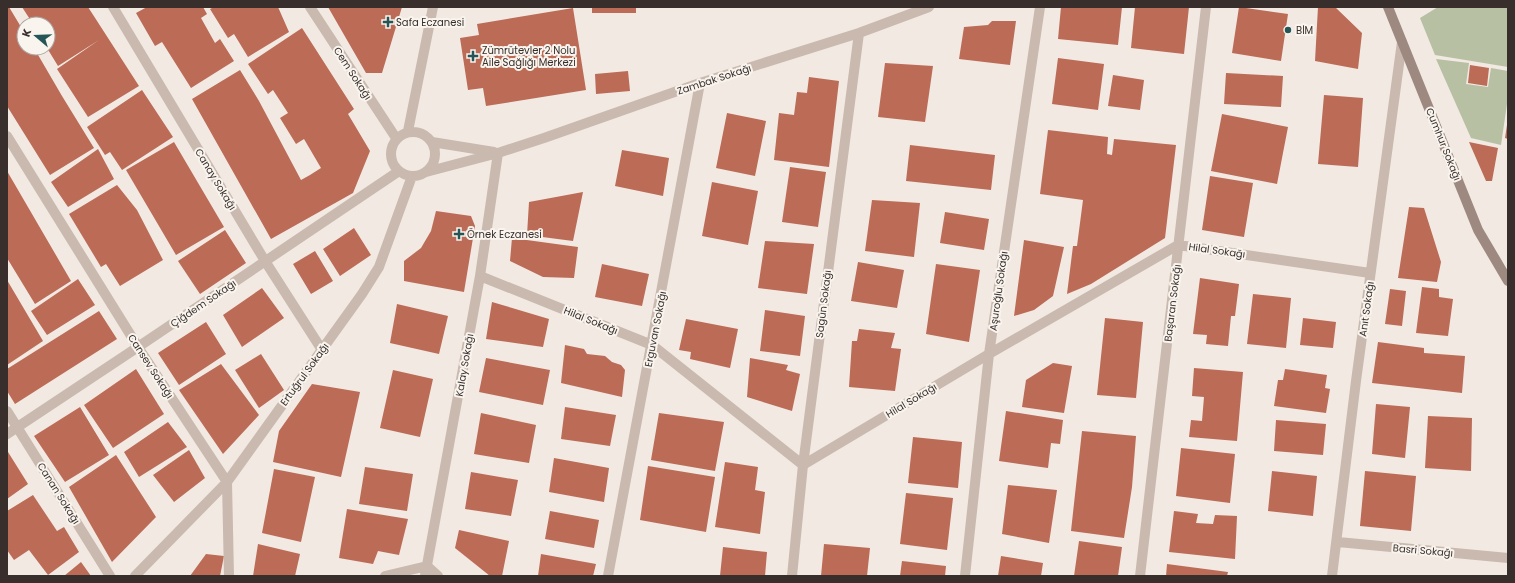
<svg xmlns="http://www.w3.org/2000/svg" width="1515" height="583" viewBox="0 0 1515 583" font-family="Poppins,sans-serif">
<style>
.green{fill:#b7c0a3}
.building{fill:#bb6b56}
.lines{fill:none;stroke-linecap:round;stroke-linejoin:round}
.street{stroke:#c9b9ae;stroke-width:10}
.secondary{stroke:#9d8980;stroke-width:10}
.poi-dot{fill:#255556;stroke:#f9f4ee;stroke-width:1.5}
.labels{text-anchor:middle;stroke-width:4;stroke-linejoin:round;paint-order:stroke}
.poi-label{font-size:10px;fill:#382f2c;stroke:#f9f4ee;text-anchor:start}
.street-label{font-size:10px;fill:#382f2c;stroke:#f9f4ee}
</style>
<rect width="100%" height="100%" fill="#f2e9e2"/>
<path class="green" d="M1438,7H1508V67L1435,55L1420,18Z
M1436,59L1469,63L1466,84L1488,87L1491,68L1508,71V97L1501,145L1471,138Z"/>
<path class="building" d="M7,7H9L24,32V48H34L62,96L94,148L50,175L7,106Z
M22,7H88L139,86L88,117L57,69L99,40L58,66L47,48L48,24H33Z
M147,7H203L207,14L201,18L215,43L220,39L234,61L191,88L162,42L155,46L136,13Z
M214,7H278L289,32L248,57L234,34L228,38L210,9Z
M328,7H402L382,73H366Z
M592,7H636V13H592Z
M1061,7H1122L1118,45L1058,39Z
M1135,7H1189L1184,54L1131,48Z
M1239,7L1288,14L1281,61L1232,53Z
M1318,7H1335L1362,33L1358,69L1315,61Z
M573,8L586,90L486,106L483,88L468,90L460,38L479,35L477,24Z
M992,21H1016L1010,65L959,59L964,27L988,25Z
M302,28L354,109L348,114L370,151L353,193L271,239L192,99L240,70L259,101L301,180L310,175L321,168L304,139L296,144L280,118L288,113L273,90L268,94L248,64Z
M1058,58L1104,64L1098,110L1052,104Z
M885,63L933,66L925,122L878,117Z
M1470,65L1489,68L1487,86L1468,83Z
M628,71L630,91L596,94L595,74Z
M1226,73L1283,76L1281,107L1224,104Z
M1113,75L1144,80L1140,110L1108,106Z
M809,77L839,81L829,167L774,160L779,113L794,115L797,92L807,93Z
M142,90L173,137L122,170L110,152L105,155L87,127Z
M1324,95L1363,98L1358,167L1318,164Z
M727,113L766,121L755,176L716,168Z
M1222,114L1288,127L1277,184L1211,171Z
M1507,125H1508V139L1505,138Z
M1048,130L1108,137L1107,154L1112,155L1114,139L1176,145L1165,238L1091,284L1067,294L1073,246H1077L1083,200L1040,194Z
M174,142L224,227L176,255L126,170Z
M1469,142L1498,148L1492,181H1486Z
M910,145L995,155L991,190L906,181Z
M98,149L114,179L68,207L51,182Z
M622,150L669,158L663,196L615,186Z
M790,167L826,172L818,227L782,222Z
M7,171L71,281L35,304L7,258Z
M1210,176L1253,183L1244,237L1202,230Z
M712,182L758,191L748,245L702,236Z
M117,185L137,210L163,260L120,286L106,264L101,267L69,214Z
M583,192L573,241L527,235L529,202Z
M872,200L920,203L914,257L865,251Z
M1409,207L1424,208L1441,262L1437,282L1398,278Z
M436,211L471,216L475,226L464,292L404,281V261L421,248L431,231Z
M945,212L989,219L984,250L940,243Z
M354,228L371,255L340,276L323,249Z
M225,230L246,263L200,294L178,261Z
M512,238L578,247L574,278L543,277L510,261Z
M1024,240L1064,247L1053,296L1034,310L1014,316Z
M765,241L814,244L807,294L758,288Z
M315,251L333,281L311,294L293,264Z
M858,262L904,270L897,308L851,301Z
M602,264L649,274L642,306L595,297Z
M936,264L980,270L969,342L926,334Z
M1200,278L1239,284L1235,316H1231L1228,346L1206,344L1207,335L1193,334Z
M78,279L95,305L47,335L31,311Z
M7,280L43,341L7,365Z
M1422,287L1439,289V297L1453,299L1448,336L1416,333Z
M262,288L284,318L242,347L223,315Z
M1390,289L1406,291L1402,326L1385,324Z
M1253,294L1291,298L1286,348L1247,344Z
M492,302L549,319L543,347L486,339Z
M397,304L448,316L439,354L390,343Z
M765,310L805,316L800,356L760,351Z
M99,311L117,339L15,404L7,391V369Z
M1105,318L1143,322L1136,398L1097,395Z
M1303,318L1336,322L1333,348L1300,345Z
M686,319L738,329L730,368L690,359L691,352L679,350Z
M206,322L226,354L179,385L158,353Z
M859,329L895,333L891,348L901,349L895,391L849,387L852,341H857Z
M1378,342L1424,348V353L1465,356L1462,393L1372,383Z
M565,345L584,349L587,354L605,356L612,362L621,365L625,370L622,397L561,383Z
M261,354L284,390L259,408L235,370Z
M486,358L550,370L543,405L479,392Z
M750,358L788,365L786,370L800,374L792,411L747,397Z
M1053,363L1072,366L1064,413L1022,407L1026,380Z
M221,364L259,415L223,454L179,390Z
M1194,368L1243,372L1237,441L1189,437L1191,420L1202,421L1204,397L1192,396Z
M136,369L164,414L113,448L84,405Z
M1285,369L1327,375L1325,388L1330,389L1326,413L1274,406L1278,380H1283Z
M393,370L433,379L420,437L380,428Z
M312,384L360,392L341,477L273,462L279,431Z
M1376,404L1410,407L1405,458L1372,454Z
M80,407L109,455L65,482L34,436Z
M565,407L616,415L610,446L561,439Z
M1006,411L1063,420L1060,444L1051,443L1048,468L999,461Z
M481,413L536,425L529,463L474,454Z
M659,413L724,422L715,471L651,460Z
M1428,416L1472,418L1471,471L1425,468Z
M1276,420L1326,424L1323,455L1274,451Z
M168,422L187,447L139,477L124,452Z
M1082,431L1136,436L1132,487L1124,538L1071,531Z
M913,437L962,442L958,488L908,483Z
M1181,448L1235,454L1230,503L1176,496Z
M189,450L205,478L174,502L153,475Z
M8,452L28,484L7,499V453Z
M116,455L156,517L112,562L69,487Z
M554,458L609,468L604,502L549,492Z
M725,462L758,467L755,490L765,492L760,534L715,527Z
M648,466L715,477L706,532L640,520Z
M365,467L413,474L407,511L359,504Z
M274,469L315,477L301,542L262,533Z
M1272,471L1317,476L1313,516L1268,511Z
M1365,471L1416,476L1411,531L1360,526Z
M471,472L518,480L511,516L465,509Z
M1008,485L1057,490L1049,543L1002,534Z
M906,493L953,498L947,550L900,544Z
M33,495L57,531L64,527L79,552L48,575L29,550L14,560L7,550V511Z
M347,509L408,519L399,555L378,551L373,564L339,558Z
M550,511L599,520L594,548L545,539Z
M1174,511L1198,514L1196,523L1213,524L1215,515L1237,516L1235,559L1169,552Z
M459,530L509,541L502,576H490L455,548Z
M1079,541L1122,547L1118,576H1074Z
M258,544L300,554L295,576H253Z
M824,544L870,548L867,576H821Z
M723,547L767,552L765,576H720Z
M206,554L224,556L220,576H190Z
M541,554L596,564L593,576H538Z
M1001,556L1043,563L1041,576H998Z
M902,561L946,566L945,576H900Z
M81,562L91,576H64Z
M1167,564L1228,572L1227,576H1166Z"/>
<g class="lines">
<path class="street" d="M113,7L265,261L322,350
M310,7L396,138
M408,131L433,7
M391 154a22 22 0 1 1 44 0a22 22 0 1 1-44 0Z
M7,136L138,347L227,482L135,576
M432,142L494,152
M426,172L498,153L544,138L700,83L859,33L929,7
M480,276L652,345L803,465
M7,411L110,576
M7,434L138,347L399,171
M803,465L989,354L1178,245L1370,273
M1338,542L1508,558
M229,576L227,482L362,294L379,267L412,176
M385,576L427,566L438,576
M425,576L480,276L498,153
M608,576L700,83
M792,576L803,465L859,33
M965,576L989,354L1040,7
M1140,576L1206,7
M1332,576L1356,381L1402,42"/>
<path class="secondary" d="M1388,7L1478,230L1508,281"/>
</g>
<g class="poi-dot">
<path d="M386 16h4v4h4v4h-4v4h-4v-4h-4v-4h4z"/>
<circle cx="1288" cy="30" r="4"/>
<path d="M471 50h4v4h4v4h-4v4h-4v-4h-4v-4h4z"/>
<path d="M457 228h4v4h4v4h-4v4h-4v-4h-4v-4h4z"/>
</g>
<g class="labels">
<g class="poi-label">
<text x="396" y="26">Safa Eczanesi</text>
<text x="1296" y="34">BİM</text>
<text x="482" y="54">Zümrütevler 2 Nolu<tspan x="482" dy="12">Aile Sağlığı Merkezi</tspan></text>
<text x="467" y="238">Örnek Eczanesi</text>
</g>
<g class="street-label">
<text transform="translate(353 73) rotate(57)" y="4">Cem Sokağı</text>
<text transform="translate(714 79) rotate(-18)" y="4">Zambak Sokağı</text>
<text transform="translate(1444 144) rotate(68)" y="4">Cumhur Sokağı</text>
<text transform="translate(216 179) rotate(59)" y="4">Canay Sokağı</text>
<text transform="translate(1217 250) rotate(8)" y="4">Hilal Sokağı</text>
<text transform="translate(998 291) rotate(-82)" y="4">Aşuroğlu Sokağı</text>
<text transform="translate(203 303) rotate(-34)" y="4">Çiğdem Sokağı</text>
<text transform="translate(1172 303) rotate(-83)" y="4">Başaran Sokağı</text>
<text transform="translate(823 304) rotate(-83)" y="4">Sagün Sokağı</text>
<text transform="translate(1366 309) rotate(-82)" y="4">Anıt Sokağı</text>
<text transform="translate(591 320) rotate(22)" y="4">Hilal Sokağı</text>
<text transform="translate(655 329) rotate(-79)" y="4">Erguvan Sokağı</text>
<text transform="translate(464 365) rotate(-80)" y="4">Kalay Sokağı</text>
<text transform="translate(151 366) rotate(57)" y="4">Cansev Sokağı</text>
<text transform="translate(304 374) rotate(-54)" y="4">Ertuğrul Sokağı</text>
<text transform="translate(911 400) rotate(-31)" y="4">Hilal Sokağı</text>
<text transform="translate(59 493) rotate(58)" y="4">Canan Sokağı</text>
<text transform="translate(1423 550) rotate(5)" y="4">Basri Sokağı</text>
</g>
</g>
<rect width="1515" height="583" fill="none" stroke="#382f2c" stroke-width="16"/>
<g transform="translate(36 36) rotate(289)"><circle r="19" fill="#f9f4ee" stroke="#aca5a0"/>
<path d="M0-3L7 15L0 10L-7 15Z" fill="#255556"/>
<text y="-6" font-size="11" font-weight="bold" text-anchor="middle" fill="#382f2c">K</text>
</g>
</svg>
